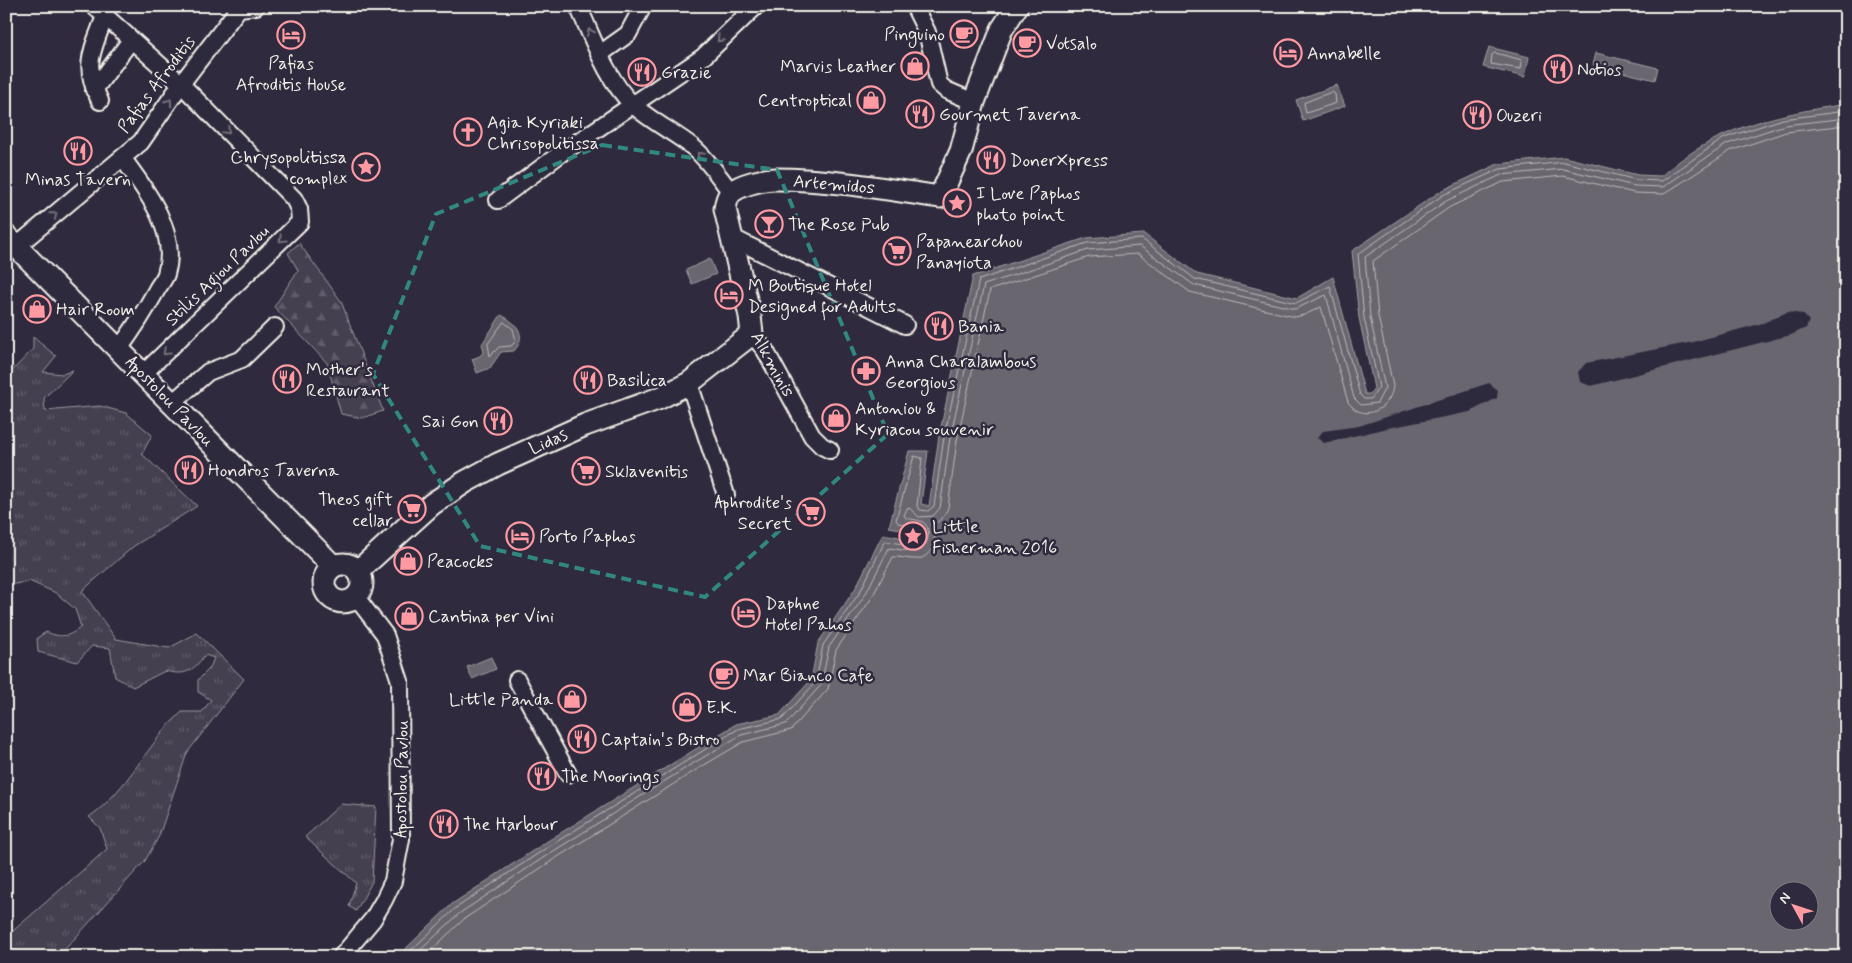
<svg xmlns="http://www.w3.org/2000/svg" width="1852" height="963" viewBox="0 0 1852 963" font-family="Mynerve,sans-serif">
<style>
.grass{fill:url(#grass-tufts);stroke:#9c989c}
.forest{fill:url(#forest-firs);stroke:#9c989c}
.water{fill:#6a6670;stroke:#a19ea0;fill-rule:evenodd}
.pier{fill:#2f2a3d}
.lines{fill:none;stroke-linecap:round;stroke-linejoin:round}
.shore{stroke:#bdb9b8;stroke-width:1}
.minor-casing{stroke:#f4f1e8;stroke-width:20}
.major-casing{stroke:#f4f1e8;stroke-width:25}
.minor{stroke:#2f2a3d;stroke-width:16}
.major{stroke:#2f2a3d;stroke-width:21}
.oneway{stroke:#747079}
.marked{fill:none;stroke:#318880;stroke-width:4;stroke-dasharray:10 6;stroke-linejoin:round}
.labels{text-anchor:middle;stroke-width:5;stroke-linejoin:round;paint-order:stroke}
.poi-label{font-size:18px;fill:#f4f1e8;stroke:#2f2a3d;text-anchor:start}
.street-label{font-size:18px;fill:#f4f1e8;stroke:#2f2a3d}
</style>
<defs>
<pattern id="grass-tufts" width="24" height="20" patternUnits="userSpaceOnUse" patternTransform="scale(1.25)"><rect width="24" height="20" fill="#454050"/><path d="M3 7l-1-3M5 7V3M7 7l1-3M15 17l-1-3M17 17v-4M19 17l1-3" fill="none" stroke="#605c69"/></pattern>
<pattern id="forest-firs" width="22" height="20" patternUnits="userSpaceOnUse" patternTransform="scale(1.25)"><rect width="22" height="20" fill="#454050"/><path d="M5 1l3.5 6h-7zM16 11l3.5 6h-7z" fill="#605c69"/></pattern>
</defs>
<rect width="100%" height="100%" fill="#2f2a3d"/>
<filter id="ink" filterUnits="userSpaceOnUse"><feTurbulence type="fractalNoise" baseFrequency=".02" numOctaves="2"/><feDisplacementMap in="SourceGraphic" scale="10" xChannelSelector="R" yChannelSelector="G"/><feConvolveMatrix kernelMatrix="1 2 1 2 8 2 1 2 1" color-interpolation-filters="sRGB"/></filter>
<g filter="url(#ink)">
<path class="grass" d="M33,337L56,356L43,372L63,374L73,370L44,398L45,411L100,406L126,413L152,435L142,454L197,506L134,546L82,591L116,639L169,648L197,633L244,679L187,753L159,836L145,861L58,957H6V937L107,849L100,828L89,817C129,789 147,743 182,712H202L211,700L198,692V680L210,668L214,658L205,655C192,672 186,676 165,671L133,687L115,677L110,648L92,646L77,662L38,652L37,638L46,632C61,638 69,637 81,627L75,609L56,593L29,581L6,586V368L12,371L33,349Z
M341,804L376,807L372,882L356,911L349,906L356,883L305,837Z"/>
<path class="forest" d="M299,243L341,301L383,411L362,418L341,414L327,363L274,307L298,270L288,253Z"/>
<path class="water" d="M1489,47L1529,57L1525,77L1483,67Z
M1596,53L1658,68L1655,80L1593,65Z
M1337,85L1345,106L1303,121L1296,100Z
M1841,105L1846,107V957H397L452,904L546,842L736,724L779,715L811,680L818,643L855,589L883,534L915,540L917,532L889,527L909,451H928L921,504L929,506L939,436L973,276L1086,238L1144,234L1197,274L1297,298L1333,277L1365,394H1370L1374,388L1359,318L1352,251L1441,191L1498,164L1564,157L1638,175L1661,176C1715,128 1772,115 1841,105ZM1780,890H1810V920H1780Z
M710,259L716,274L692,284L686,270Z
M501,315C517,323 528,335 514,351L501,352L490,368L477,373L472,359L480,356L484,351L482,344Z
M491,657L496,669L472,679L467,667Z"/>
<path class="pier" d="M1787,312L1803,314L1809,321L1806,328L1791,335L1591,386L1580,382L1578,372L1586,363L1693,342L1763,323Z
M1489,383L1498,390L1497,398L1470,412L1388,428L1324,443L1317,438L1323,431L1359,426Z"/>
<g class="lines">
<path class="shore" d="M1495,53L1522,60L1521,69L1491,64L1492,55Z
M1332,92L1335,94L1336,103L1306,113L1304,103Z
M504,322L513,329L516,341L511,346L499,347L490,356L488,344Z
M404,957L456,908L548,847L738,729L782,719L816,682L823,645L860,592L885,541L914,546L920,542L922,533L920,528L898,523L896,520L914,456L922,458L917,506L920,510L928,511L934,506L944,437L979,280L1087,243L1142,239L1195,279L1296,303L1330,286L1360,395L1364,399H1371L1379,387L1364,318L1358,254L1443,195L1500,169L1564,162L1637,180L1662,181L1724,138L1783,119L1846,111
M413,957L460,913L552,852L692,764L741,735L786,724L821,685L829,647L865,595L889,548L916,552C926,549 933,533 925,524C920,519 913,520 906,518L904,515L908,507L919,517L933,516L940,508L950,438L984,285L1088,250L1140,246L1194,285L1295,309L1326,295L1354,398L1361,405L1377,403L1385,388L1370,317L1365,257L1446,201L1501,175L1563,169L1635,186L1663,187L1727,144L1785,125L1846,118
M424,957L464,919L556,858L696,770L743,742L791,730L828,689L836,650L871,599L893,557C899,556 906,559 913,559C932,561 937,539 935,524L943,517L948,508L957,440L990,290L1089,257L1138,254L1190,292L1295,317L1304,315L1321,307L1348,402C1363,424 1391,409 1393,386L1378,316L1373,261L1450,207L1503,182L1563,176L1634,193L1664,194L1730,151L1786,132L1846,125"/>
<g class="minor-casing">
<path id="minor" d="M94,6L181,84L294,199L299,209L300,222L144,373
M578,6C593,38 606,78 631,103C650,121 674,132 694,148C709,161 719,177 731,192
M914,6L927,32L939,84L946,90L974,102
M600,54L628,34L643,6
M94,90L131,40
M100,101C82,65 92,52 105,16
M498,200L560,154L703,57L756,6
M731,237L905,325
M17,246L141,142L181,84L239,8L256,6
M752,334L765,350L812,436L822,446L830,450
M119,349C133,330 145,311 156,291C159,285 164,280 166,274C179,232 146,190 123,159
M689,383L726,495
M172,403L208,372L242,359L275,327
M517,680L568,774
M341,957L373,919L384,900L393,881L401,839L400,681L385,635L356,597"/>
</g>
<g class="major-casing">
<path id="major" d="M6,236L333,566
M324 583a19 19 0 1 1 38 0a19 19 0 1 1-38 0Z
M358,571L432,504L465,482L498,464L585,425L660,398L689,383L752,334L750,316L725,209C726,203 727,196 732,192C741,184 764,179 776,179C829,179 887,189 940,197L961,151L974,102L1002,29L1017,6"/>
</g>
<use href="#minor" class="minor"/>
<use href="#major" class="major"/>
</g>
<defs><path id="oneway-chevron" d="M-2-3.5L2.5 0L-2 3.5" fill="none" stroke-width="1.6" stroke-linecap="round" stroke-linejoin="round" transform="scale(1.25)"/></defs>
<g class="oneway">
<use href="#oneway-chevron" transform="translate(590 32) rotate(-115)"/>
<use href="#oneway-chevron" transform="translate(720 39) rotate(134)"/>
<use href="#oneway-chevron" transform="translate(169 102) rotate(-55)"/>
<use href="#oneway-chevron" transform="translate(227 131) rotate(45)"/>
<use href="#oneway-chevron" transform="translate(700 155) rotate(-135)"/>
<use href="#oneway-chevron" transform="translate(54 215) rotate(-40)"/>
<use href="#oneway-chevron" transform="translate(282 239) rotate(137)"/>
<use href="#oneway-chevron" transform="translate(166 352) rotate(136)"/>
</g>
</g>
<path class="marked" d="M602,145L777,170L888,434L705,597L480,546L373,374L436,214Z"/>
<defs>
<g id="cafe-ring" transform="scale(1.4375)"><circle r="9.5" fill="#2f2a3d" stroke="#ff9aa2" stroke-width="1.5"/><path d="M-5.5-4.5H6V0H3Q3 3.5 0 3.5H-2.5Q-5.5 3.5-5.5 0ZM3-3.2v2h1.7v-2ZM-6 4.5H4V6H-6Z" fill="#ff9aa2"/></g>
<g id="hotel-ring" transform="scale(1.4375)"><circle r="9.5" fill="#2f2a3d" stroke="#ff9aa2" stroke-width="1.5"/><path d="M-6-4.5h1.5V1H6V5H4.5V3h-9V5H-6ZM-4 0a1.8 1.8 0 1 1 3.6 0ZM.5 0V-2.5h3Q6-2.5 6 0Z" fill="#ff9aa2"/></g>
<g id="shop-ring" transform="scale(1.4375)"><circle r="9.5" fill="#2f2a3d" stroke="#ff9aa2" stroke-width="1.5"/><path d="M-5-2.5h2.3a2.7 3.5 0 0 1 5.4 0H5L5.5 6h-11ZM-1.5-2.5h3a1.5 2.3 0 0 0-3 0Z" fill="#ff9aa2"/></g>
<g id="restaurant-ring" transform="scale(1.4375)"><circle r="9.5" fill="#2f2a3d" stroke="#ff9aa2" stroke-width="1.5"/><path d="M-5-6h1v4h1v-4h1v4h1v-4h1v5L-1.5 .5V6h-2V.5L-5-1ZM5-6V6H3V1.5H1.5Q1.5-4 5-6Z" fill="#ff9aa2"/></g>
<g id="church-ring" transform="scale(1.4375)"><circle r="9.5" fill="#2f2a3d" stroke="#ff9aa2" stroke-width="1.5"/><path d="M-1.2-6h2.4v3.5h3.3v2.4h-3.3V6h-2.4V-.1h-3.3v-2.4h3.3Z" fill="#ff9aa2"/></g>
<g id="sight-ring" transform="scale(1.4375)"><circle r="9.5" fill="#2f2a3d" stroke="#ff9aa2" stroke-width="1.5"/><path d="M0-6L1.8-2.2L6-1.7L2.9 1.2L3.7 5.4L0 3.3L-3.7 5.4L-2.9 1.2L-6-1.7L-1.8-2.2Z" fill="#ff9aa2"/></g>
<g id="bar-ring" transform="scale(1.4375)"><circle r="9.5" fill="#2f2a3d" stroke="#ff9aa2" stroke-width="1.5"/><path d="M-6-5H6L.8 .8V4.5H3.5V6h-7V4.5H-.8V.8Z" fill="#ff9aa2"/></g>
<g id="supermarket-ring" transform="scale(1.4375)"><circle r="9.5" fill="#2f2a3d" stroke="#ff9aa2" stroke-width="1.5"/><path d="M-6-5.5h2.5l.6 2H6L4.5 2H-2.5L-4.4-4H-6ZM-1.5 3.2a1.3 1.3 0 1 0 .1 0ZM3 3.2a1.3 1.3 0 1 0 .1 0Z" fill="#ff9aa2"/></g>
<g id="pharmacy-ring" transform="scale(1.4375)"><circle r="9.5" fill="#2f2a3d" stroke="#ff9aa2" stroke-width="1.5"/><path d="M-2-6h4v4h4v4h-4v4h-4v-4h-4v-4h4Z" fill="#ff9aa2"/></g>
</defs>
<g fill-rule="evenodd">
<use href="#cafe-ring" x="964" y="34"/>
<use href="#hotel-ring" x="291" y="35"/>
<use href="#cafe-ring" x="1027" y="43"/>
<use href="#hotel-ring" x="1288" y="53"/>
<use href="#shop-ring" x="915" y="66"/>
<use href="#restaurant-ring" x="1558" y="69"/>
<use href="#restaurant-ring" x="642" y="72"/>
<use href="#shop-ring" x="871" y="100"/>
<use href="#restaurant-ring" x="920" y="114"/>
<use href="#restaurant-ring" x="1477" y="115"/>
<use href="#church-ring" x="468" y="132"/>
<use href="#restaurant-ring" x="78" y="151"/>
<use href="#restaurant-ring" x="991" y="160"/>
<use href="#sight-ring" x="366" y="167"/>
<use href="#sight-ring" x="957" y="203"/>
<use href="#bar-ring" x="769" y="224"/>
<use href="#supermarket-ring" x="897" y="251"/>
<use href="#hotel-ring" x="729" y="295"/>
<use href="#shop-ring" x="37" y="309"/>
<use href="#restaurant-ring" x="939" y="326"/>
<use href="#pharmacy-ring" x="866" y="371"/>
<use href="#restaurant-ring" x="287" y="379"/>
<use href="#restaurant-ring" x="588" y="380"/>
<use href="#shop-ring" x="836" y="418"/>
<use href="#restaurant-ring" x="498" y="421"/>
<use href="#restaurant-ring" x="189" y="470"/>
<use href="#supermarket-ring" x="586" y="471"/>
<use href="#supermarket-ring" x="412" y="509"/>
<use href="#supermarket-ring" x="811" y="512"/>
<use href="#hotel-ring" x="520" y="536"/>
<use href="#sight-ring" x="913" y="536"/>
<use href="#shop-ring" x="408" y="561"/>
<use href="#hotel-ring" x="746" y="613"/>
<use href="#shop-ring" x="409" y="616"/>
<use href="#cafe-ring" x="724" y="675"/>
<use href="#shop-ring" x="572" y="699"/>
<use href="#shop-ring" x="687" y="707"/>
<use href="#restaurant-ring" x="582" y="739"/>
<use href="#restaurant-ring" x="542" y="776"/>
<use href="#restaurant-ring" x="444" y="824"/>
</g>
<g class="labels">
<g class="poi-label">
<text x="945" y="40" text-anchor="end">Pinguino</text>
<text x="1046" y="49">Votsalo</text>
<text x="1307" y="59">Annabelle</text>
<text x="291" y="69" text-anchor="middle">Pafias<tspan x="291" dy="21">Afroditis House</tspan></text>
<text x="896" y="72" text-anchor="end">Marvis Leather</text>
<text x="1577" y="75">Notios</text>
<text x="661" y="78">Grazie</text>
<text x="852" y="106" text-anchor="end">Centroptical</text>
<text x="939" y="120">Gourmet Taverna</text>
<text x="1496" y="121">Ouzeri</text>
<text x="487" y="128">Agia Kyriaki<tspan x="487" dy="21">Chrisopolitissa</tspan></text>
<text x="347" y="163" text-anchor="end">Chrysopolitissa<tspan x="347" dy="21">complex</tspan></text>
<text x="1010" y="166">DonerXpress</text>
<text x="78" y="185" text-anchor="middle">Minas Tavern</text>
<text x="976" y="199">I Love Paphos<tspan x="976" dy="21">photo point</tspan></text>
<text x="788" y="230">The Rose Pub</text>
<text x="916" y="247">Papanearchou<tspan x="916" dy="21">Panayiota</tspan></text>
<text x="748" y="291">M Boutique Hotel<tspan x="748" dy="21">Designed for Adults</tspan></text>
<text x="56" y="315">Hair Room</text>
<text x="958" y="332">Bania</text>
<text x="885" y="367">Anna Charalambous<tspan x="885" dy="21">Georgious</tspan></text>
<text x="306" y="375">Mother's<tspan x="306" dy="21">Restaurant</tspan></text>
<text x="607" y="386">Basilica</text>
<text x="855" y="414">Antoniou &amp;<tspan x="855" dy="21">Kyriacou souvenir</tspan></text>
<text x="479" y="427" text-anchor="end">Sai Gon</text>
<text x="208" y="476">Hondros Taverna</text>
<text x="605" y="477">Sklavenitis</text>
<text x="393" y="505" text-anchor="end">Theos gift<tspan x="393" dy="21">cellar</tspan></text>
<text x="792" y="508" text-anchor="end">Aphrodite's<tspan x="792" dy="21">Secret</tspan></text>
<text x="932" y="532">Little<tspan x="932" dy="21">Fisherman 2016</tspan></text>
<text x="539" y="542">Porto Paphos</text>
<text x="427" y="567">Peacocks</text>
<text x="765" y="609">Daphne<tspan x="765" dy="21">Hotel Pahos</tspan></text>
<text x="428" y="622">Cantina per Vini</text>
<text x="743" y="681">Mar Bianco Cafe</text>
<text x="553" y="705" text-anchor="end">Little Panda</text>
<text x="706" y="713">E.K.</text>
<text x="601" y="745">Captain's Bistro</text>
<text x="561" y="782">The Moorings</text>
<text x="463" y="830">The Harbour</text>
</g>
<g class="street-label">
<text transform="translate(156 84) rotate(-53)" y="6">Pafias Afroditis</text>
<text transform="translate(834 184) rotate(5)" y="6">Artemidos</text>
<text transform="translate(217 275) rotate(-44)" y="6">Stilis Agiou Pavlou</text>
<text transform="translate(773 364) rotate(61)" y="6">Alkminis</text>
<text transform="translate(170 401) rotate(46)" y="6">Apostolou Pavlou</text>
<text transform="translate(548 441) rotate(-24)" y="6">Lidas</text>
<text transform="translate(401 779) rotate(-89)" y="6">Apostolou Pavlou</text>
</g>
</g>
<rect width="1852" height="963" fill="none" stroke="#2f2a3d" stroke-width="25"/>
<rect x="12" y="12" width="1827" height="938" fill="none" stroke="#f4f1e8" stroke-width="2" filter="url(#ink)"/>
<g transform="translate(1794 906) rotate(310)"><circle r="24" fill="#2f2a3d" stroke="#7e7a81"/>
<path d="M0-4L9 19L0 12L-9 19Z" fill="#ff9aa2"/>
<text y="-8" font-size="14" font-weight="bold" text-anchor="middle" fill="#f4f1e8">N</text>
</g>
</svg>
